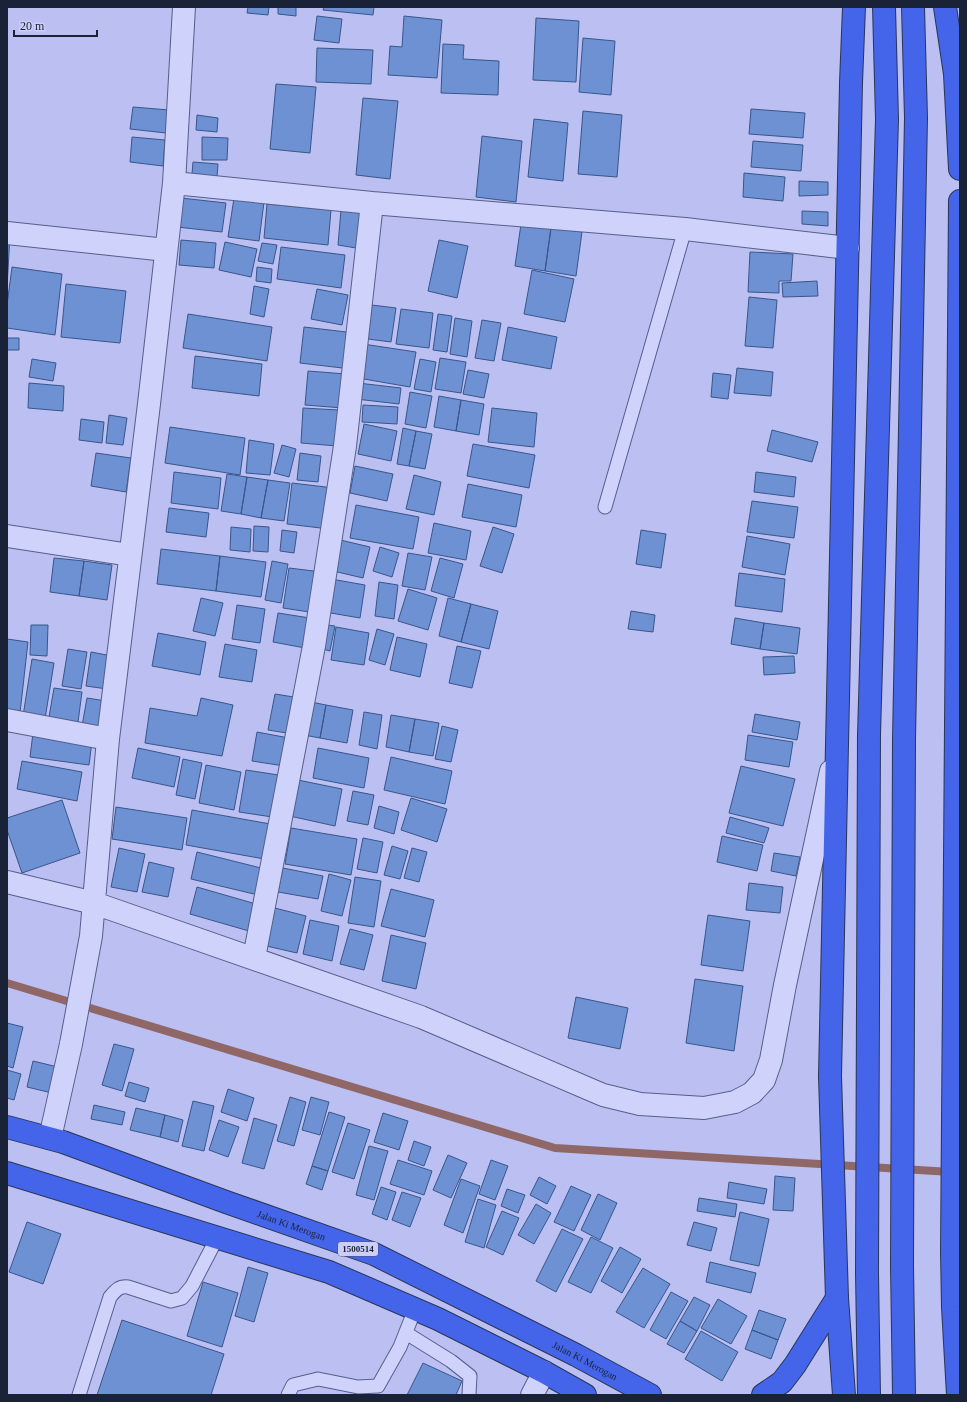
<svg xmlns="http://www.w3.org/2000/svg" width="967" height="1402" viewBox="0 0 967 1402" font-family="'Times New Roman',serif">
<style>
.lines{fill:none;stroke-linecap:round;stroke-linejoin:round}
.stream{stroke:#906767;stroke-width:8}
.building{fill:#6e91d3;stroke:#38568b}
.lane-casing{stroke:#54608a;stroke-width:15}
.street-casing{stroke:#54608a;stroke-width:24}
.highway-casing{stroke:#293657;stroke-width:24}
.lane{stroke:#cfd2fb;stroke-width:13}
.street{stroke:#cfd2fb;stroke-width:22}
.highway{stroke:#4465e9;stroke-width:22}
.labels{text-anchor:middle;stroke-width:3.5;stroke-linejoin:round;paint-order:stroke}
.shield{fill:#cccef8;stroke:#4f5671;stroke-width:1}
.shield-label{font-size:9px;font-weight:bold;fill:#1a2237}
.street-label{font-size:10px;fill:#1a2237;stroke:#cccef8}
</style>
<rect width="100%" height="100%" fill="#bcbff1"/>
<g class="lines">
<path class="stream" d="M7,983L555,1148L951,1172"/>
</g>
<path class="building" d="M248,7H269L268,15L247,13Z
M278,7H296V16L278,14Z
M324,7H374L373,15L323,10Z
M317,16L342,19L339,43L314,40Z
M404,16L442,20L437,78L388,75L390,46L402,47Z
M536,18L579,21L576,82L533,80Z
M583,38L615,41L611,95L579,92Z
M443,44L464,45L463,59L499,61L498,95L441,93Z
M317,48L373,50L371,84L316,82Z
M276,84L316,87L310,153L270,149Z
M363,98L398,101L390,179L356,175Z
M133,107L169,110L166,133L130,129Z
M751,109L805,113L803,138L749,134Z
M583,111L622,115L617,177L578,174Z
M197,115L218,118L217,132L196,130Z
M534,119L568,123L563,181L528,177Z
M482,136L522,141L516,202L476,197Z
M132,137L165,140L163,166L130,162Z
M202,137L228,138L227,160H202Z
M753,141L803,145L801,171L751,167Z
M193,162L218,164L217,177L192,174Z
M744,173L785,177L783,201L743,197Z
M799,181L828,182V195L799,196Z
M181,198L226,203L222,232L177,227Z
M234,198L264,202L259,241L228,237Z
M267,204L331,210L328,245L264,238Z
M341,210L366,214L362,249L338,245Z
M802,211L828,212V226L802,224Z
M521,224L551,228L545,271L515,266Z
M551,228L582,232L576,276L545,271Z
M7,234L10,235L7,288Z
M181,240L216,243L214,268L179,265Z
M439,240L468,246L457,298L428,291Z
M225,242L257,249L251,277L219,270Z
M262,243L277,245L273,264L258,261Z
M281,247L345,255L341,288L277,279Z
M750,252L793,254L791,281H779V293L748,292Z
M12,267L62,274L55,335L7,328V305Z
M257,267L272,269L271,283L256,281Z
M532,270L574,279L565,322L524,314Z
M817,281L818,296L783,297L782,283Z
M66,284L126,291L120,343L61,337Z
M254,286L269,289L264,317L250,314Z
M317,289L348,295L342,325L311,319Z
M749,297L777,300L773,348L745,346Z
M372,305L396,308L391,342L368,339Z
M401,309L433,313L429,348L396,344Z
M188,314L272,327L267,361L183,348Z
M438,314L452,316L447,352L433,350Z
M455,318L472,321L467,357L450,354Z
M482,320L501,323L494,361L475,358Z
M304,327L355,333L351,369L300,363Z
M508,327L557,337L551,369L502,360Z
M7,338H19V350H7Z
M363,344L416,352L410,387L358,378Z
M195,356L262,364L259,396L192,388Z
M440,358L466,362L461,393L435,389Z
M32,359L56,363L53,381L29,377Z
M420,359L436,362L431,392L414,389Z
M737,368L773,372L771,396L734,393Z
M468,370L489,374L484,398L463,394Z
M308,371L346,374L343,408L305,405Z
M713,373L731,375L728,399L711,397Z
M29,383L64,386L63,411L28,408Z
M358,383L401,388L399,404L356,399Z
M410,392L432,396L426,428L405,424Z
M439,396L461,400L456,431L434,427Z
M461,400L484,404L479,435L456,431Z
M363,405L398,407L397,424L362,422Z
M303,408L339,410L337,446L301,443Z
M492,408L537,413L534,447L488,442Z
M109,415L127,418L123,445L106,443Z
M81,419L104,422L102,443L79,440Z
M364,424L397,431L391,461L358,454Z
M170,427L245,438L240,475L165,463Z
M403,428L416,431L409,466L397,464Z
M772,430L818,442L812,462L767,451Z
M416,431L432,434L425,469L409,466Z
M249,440L274,444L270,475L246,473Z
M473,444L535,455L529,488L467,476Z
M282,445L296,449L289,477L274,473Z
M96,453L131,458L126,492L91,486Z
M300,453L321,456L318,482L297,480Z
M355,466L393,474L387,501L350,493Z
M174,472L221,478L218,509L171,503Z
M756,472L796,477L794,497L754,492Z
M227,474L247,477L241,514L221,511Z
M414,475L441,482L434,515L406,509Z
M247,477L268,480L261,518L241,514Z
M268,480L290,483L284,521L261,518Z
M292,483L334,488L329,529L287,524Z
M468,484L522,495L516,527L462,517Z
M752,501L798,507L794,538L747,532Z
M356,505L419,517L413,549L350,538Z
M169,508L209,513L206,537L166,532Z
M434,523L471,531L466,560L428,553Z
M254,526L269,527L268,552L253,551Z
M231,527L251,529L250,552L230,550Z
M493,527L514,534L502,573L480,566Z
M282,530L297,532L294,553L280,551Z
M641,530L666,534L661,568L636,564Z
M747,536L790,544L785,575L742,567Z
M336,539L370,547L363,578L329,570Z
M380,547L399,553L392,577L373,571Z
M161,549L220,556L216,591L157,584Z
M408,553L432,557L425,590L402,586Z
M220,556L266,562L261,597L216,591Z
M54,558L84,561L79,596L50,592Z
M440,558L463,564L454,598L431,591Z
M84,561L112,565L107,600L79,596Z
M272,561L288,564L281,603L265,600Z
M289,568L322,572L316,613L283,608Z
M739,573L785,579L782,612L735,606Z
M331,579L365,585L360,618L325,612Z
M379,582L398,585L394,619L375,616Z
M408,589L437,598L428,630L398,621Z
M201,598L223,603L215,636L193,631Z
M448,598L471,604L461,642L439,636Z
M471,604L498,611L489,649L461,642Z
M237,605L265,609L260,643L232,639Z
M631,611L655,615L653,632L628,629Z
M278,613L310,618L305,648L273,642Z
M735,618L764,623L760,649L731,644Z
M764,623L800,628L797,654L760,649Z
M320,624L335,626L330,651L315,647Z
M31,625H48L47,656L30,655Z
M336,627L369,633L364,665L331,660Z
M377,629L394,634L385,665L369,660Z
M158,633L206,642L200,675L152,666Z
M397,637L427,644L420,677L390,670Z
M7,639L28,642L20,713L7,711Z
M225,644L257,650L252,682L219,677Z
M457,646L481,651L472,688L449,683Z
M68,649L87,652L81,689L62,686Z
M91,652L112,656L107,689L86,686Z
M794,656L795,673L764,675L763,657Z
M32,659L54,663L45,719L23,716Z
M54,688L82,692L78,722L49,717Z
M275,694L300,698L293,734L268,730Z
M87,698L106,701L101,729L82,726Z
M201,698L233,705L222,756L145,743L150,708L197,716Z
M311,702L326,705L320,738L304,735Z
M326,705L353,710L347,743L320,738Z
M364,712L382,715L377,749L359,745Z
M755,714L800,722L797,740L752,732Z
M391,715L415,719L409,752L386,747Z
M415,719L439,723L433,756L409,752Z
M442,726L458,730L451,762L435,759Z
M257,732L289,738L284,766L252,761Z
M33,733L92,741L89,765L30,757Z
M748,735L793,742L789,767L745,760Z
M138,748L180,757L174,787L132,778Z
M318,748L369,758L364,788L313,778Z
M391,757L452,771L445,804L384,790Z
M183,759L202,763L195,799L176,795Z
M22,761L82,772L77,801L17,789Z
M206,765L241,772L234,810L199,803Z
M741,766L795,779L783,826L729,813Z
M246,770L285,776L279,818L239,812Z
M293,779L342,789L335,826L285,815Z
M353,791L374,795L368,825L347,821Z
M411,798L447,809L437,842L401,830Z
M62,800L80,853L22,873L7,830V818Z
M379,806L399,812L394,834L374,828Z
M116,807L187,818L182,850L112,839Z
M192,810L276,825L270,860L186,845Z
M730,817L769,828L764,843L726,833Z
M291,828L357,839L351,875L285,864Z
M722,836L763,845L757,871L717,862Z
M363,838L383,842L377,873L357,869Z
M392,846L408,851L400,879L384,875Z
M119,848L145,854L137,892L111,887Z
M412,848L427,852L419,882L404,878Z
M197,852L265,869L258,895L191,879Z
M774,853L800,857L796,876L771,871Z
M149,862L174,868L168,897L142,892Z
M283,868L323,876L318,899L278,892Z
M329,874L351,880L342,916L321,911Z
M355,877L381,881L374,927L348,923Z
M749,883L783,887L780,913L746,910Z
M197,887L256,904L249,931L190,914Z
M391,889L434,900L425,937L381,926Z
M271,907L306,916L297,953L262,945Z
M708,915L750,921L743,971L701,965Z
M310,920L339,926L332,961L303,954Z
M350,929L373,935L364,970L340,964Z
M391,935L426,943L416,989L382,981Z
M695,979L743,986L734,1051L686,1043Z
M576,997L628,1008L620,1049L568,1038Z
M7,1023L23,1027L13,1068L7,1066Z
M114,1044L134,1049L122,1091L102,1085Z
M33,1061L62,1068L56,1094L27,1087Z
M7,1070L21,1074L14,1100L7,1098Z
M129,1082L149,1088L145,1102L125,1096Z
M228,1089L254,1098L247,1121L221,1112Z
M290,1097L306,1102L294,1146L277,1141Z
M311,1097L329,1102L320,1135L302,1130Z
M193,1101L214,1106L204,1151L182,1146Z
M94,1105L125,1112L122,1125L91,1119Z
M136,1108L165,1115L160,1137L130,1130Z
M329,1112L345,1117L328,1171L312,1166Z
M383,1113L408,1121L399,1150L374,1142Z
M165,1115L183,1120L178,1142L160,1137Z
M254,1118L277,1125L264,1169L242,1163Z
M219,1120L239,1127L228,1157L209,1150Z
M348,1123L370,1130L354,1179L332,1172Z
M414,1141L431,1147L424,1166L408,1160Z
M369,1146L388,1151L374,1200L356,1195Z
M448,1155L467,1163L451,1198L433,1190Z
M398,1160L432,1171L424,1195L390,1184Z
M491,1160L508,1166L495,1200L479,1194Z
M312,1166L328,1171L322,1190L306,1184Z
M775,1176L795,1178L793,1211L773,1210Z
M539,1177L556,1186L547,1204L530,1195Z
M461,1179L480,1186L463,1233L444,1225Z
M729,1182L767,1189L764,1204L727,1198Z
M571,1186L591,1195L574,1231L554,1222Z
M381,1187L396,1192L387,1220L372,1214Z
M507,1189L525,1195L518,1213L501,1206Z
M402,1192L421,1198L410,1227L392,1220Z
M598,1194L617,1203L600,1240L581,1230Z
M699,1198L737,1204L735,1217L697,1211Z
M478,1199L496,1205L484,1248L465,1242Z
M536,1204L551,1213L534,1244L518,1235Z
M502,1211L519,1218L503,1255L486,1247Z
M740,1212L769,1219L759,1266L730,1260Z
M27,1222L61,1234L43,1284L9,1272Z
M694,1222L717,1228L711,1251L687,1245Z
M562,1229L583,1239L556,1292L536,1281Z
M591,1237L613,1248L591,1293L568,1282Z
M620,1247L641,1259L622,1293L601,1281Z
M710,1262L756,1273L751,1293L706,1282Z
M248,1267L268,1273L254,1322L235,1316Z
M643,1268L670,1284L644,1328L616,1312Z
M203,1282L238,1293L222,1347L187,1336Z
M671,1292L688,1301L666,1339L650,1330Z
M694,1297L710,1305L697,1331L680,1321Z
M718,1299L747,1316L731,1344L701,1328Z
M759,1310L786,1319L778,1340L752,1330Z
M122,1320L224,1354L211,1395H97Z
M680,1321L697,1331L684,1353L667,1344Z
M752,1330L778,1340L771,1359L745,1349Z
M701,1331L738,1352L722,1381L685,1359Z
M423,1363L462,1381L456,1395H407Z"/>
<g class="lines">
<g class="lane-casing">
<path id="lane" d="M605,507L685,229
M406,1333L451,1361L470,1376L469,1395
M79,1395L110,1297C116,1290 119,1286 128,1287L171,1301L182,1298L192,1286L217,1238
M288,1395L293,1385L318,1379L358,1387L378,1386L400,1347L415,1309"/>
</g>
<g class="street-casing">
<path id="street" d="M174,183L372,203L685,229L848,248
M7,233L166,250
M7,536L130,555
M7,720L108,739
M7,882L94,903L421,1017L603,1095L640,1104L704,1108L735,1102L752,1093L764,1080L771,1060L785,985L831,771
M254,958L314,646L345,446L372,203
M50,1138L71,1044L91,936L108,739L149,404L174,183L184,7
M532,1395L544,1372"/>
</g>
<g class="highway-casing">
<g id="highway">
<path d="M945,7L955,74L960,169"/>
<path id="s1" d="M7,1127L63,1142L226,1202L374,1254L576,1355L650,1395"/>
<path d="M7,1173L329,1272L438,1319L544,1372L585,1395"/>
<path d="M763,1395L782,1382L795,1365L837,1298"/>
<path d="M844,1395L837,1298L830,1076L851,83L854,7"/>
<path d="M869,1395L867,1273L869,735L887,119L884,7"/>
<path d="M904,1395L902,1266L904,739L916,118L913,7"/>
<path d="M958,1395L953,1307L952,1252L960,201"/>
</g>
</g>
<use href="#lane" class="lane"/>
<use href="#street" class="street"/>
<use href="#highway" class="highway"/>
</g>
<g class="labels">
<rect class="shield" x="338" y="1242" width="40" height="14" rx="3"/>
<g class="shield-label">
<text x="358" y="1252">1500514</text>
</g>
<g class="street-label">
<text dy="4" stroke="none"><textPath href="#s1" startOffset="301">Jalan Ki Merogan</textPath></text>
<text dy="4" stroke="none"><textPath href="#s1" startOffset="625">Jalan Ki Merogan</textPath></text>
</g>
</g>
<rect width="967" height="1402" fill="none" stroke="#1a2237" stroke-width="16"/>
<path d="M14 30v6h83v-6" fill="none" stroke="#1a2237" stroke-width="2"/>
<text x="20" y="30" font-size="12" fill="#1a2237" stroke="#cccef8" stroke-width="3" paint-order="stroke">20 m</text>
</svg>
